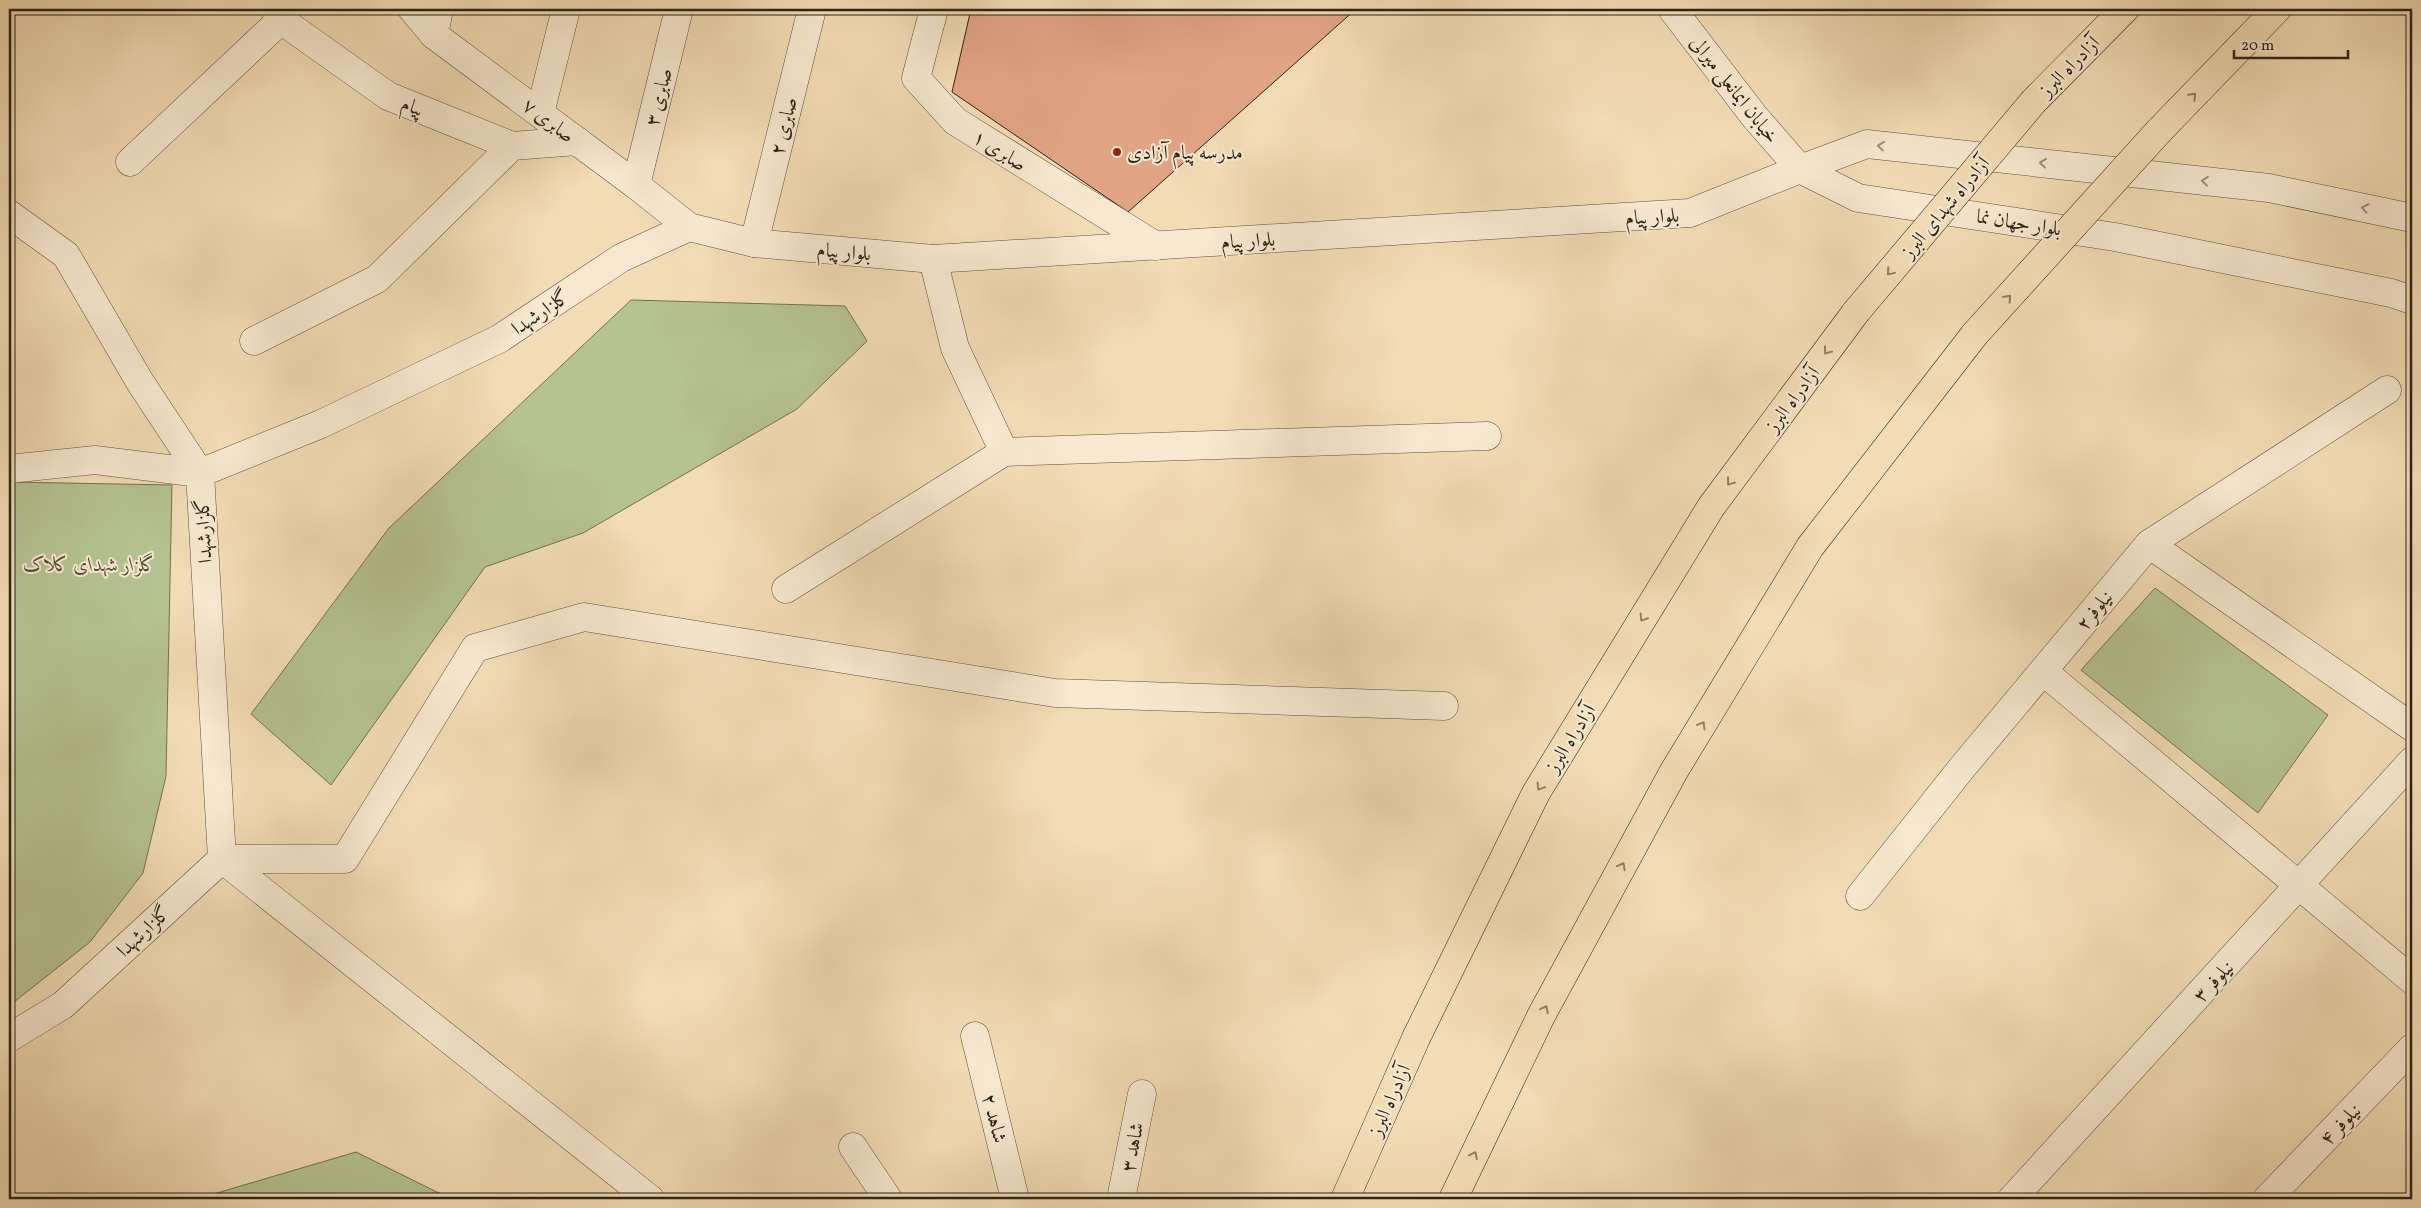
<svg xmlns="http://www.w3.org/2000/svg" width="2421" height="1208" viewBox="0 0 2421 1208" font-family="Vollkorn,Amiri,serif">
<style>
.green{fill:#b5c291;stroke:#717254}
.building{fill:#e1a485;stroke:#2d2318}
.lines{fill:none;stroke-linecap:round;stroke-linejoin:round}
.minor-casing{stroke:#5e513f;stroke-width:29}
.tertiary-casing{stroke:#5e513f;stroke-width:29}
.motorway-casing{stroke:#2d2318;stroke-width:29}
.minor{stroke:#f7e8cf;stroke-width:28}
.tertiary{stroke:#f7e8cf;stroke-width:28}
.motorway{stroke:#f2dcb5;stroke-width:28}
.motorway-bridge-casing{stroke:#2d2318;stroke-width:29;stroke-linecap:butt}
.motorway-bridge{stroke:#f2dcb5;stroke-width:28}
.oneway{stroke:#908066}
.oneway2{stroke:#9c8f7d}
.poi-dot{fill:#8f2418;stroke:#f7e8cf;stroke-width:2}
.labels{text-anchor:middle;stroke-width:4;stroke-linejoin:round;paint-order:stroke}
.street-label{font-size:20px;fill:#2d2318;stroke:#f7e8cf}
.poi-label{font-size:20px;fill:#2d2318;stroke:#f7e8cf;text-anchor:start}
.park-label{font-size:20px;font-style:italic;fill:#4f4b36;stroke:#f7e8cf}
</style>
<rect width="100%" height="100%" fill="#f2dcb5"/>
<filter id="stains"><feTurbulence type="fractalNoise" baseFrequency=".004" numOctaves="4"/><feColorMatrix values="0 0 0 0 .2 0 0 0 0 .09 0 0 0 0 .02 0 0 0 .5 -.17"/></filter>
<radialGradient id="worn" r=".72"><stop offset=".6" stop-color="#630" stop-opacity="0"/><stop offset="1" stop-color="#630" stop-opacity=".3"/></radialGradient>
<path class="green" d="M631,300L845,306L867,341L797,409L583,533L485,567L331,785L251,714L389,528Z
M9,482L172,485L166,776L143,873L90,942L9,1006Z
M2155,588L2328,715L2258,813L2081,670Z
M356,1152L451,1199H200V1198Z"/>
<path class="building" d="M971,9H1356L1128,212L952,92Z"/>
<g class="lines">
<g class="minor-casing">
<path id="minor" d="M275,9L281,20L388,96L512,146L577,141
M934,9L916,78L955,121L1156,246
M1672,9L1754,116L1800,169
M434,35L439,9
M540,113L566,9
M130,162L281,20
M636,185L679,9
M9,214L66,255L140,382L200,473L95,460L9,469
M754,243L812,9
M933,259L955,348L1004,452L1487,436
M254,341L377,279L512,146
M2149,544L2412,727
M786,589L1004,452
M2044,672L2412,980
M222,859H345L475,648L584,617L1055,693L1444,706
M222,859L650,1199
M1860,896L1961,769L2149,544L2387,390
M975,1036L1015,1199
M9,1038L63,1005L222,859L200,473L321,424L499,339L621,258L689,227
M853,1147L888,1199
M1121,1199L1142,1094
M2012,1199L2412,761
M2267,1199L2412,1048"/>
</g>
<g class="tertiary-casing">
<path id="tertiary" d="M412,9L434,35L636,185L689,227L754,243L933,259L1690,213L1800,169
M2412,218L2269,188L1867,144L1800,169L1858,198L2115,237L2391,293L2412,300"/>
</g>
<g class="motorway-casing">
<path id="motorway" d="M2034,101L2125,9
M2159,131L2277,9
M1345,1199L1416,1038L1536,793L1711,507L1856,312
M1453,1199L1541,1016L1674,771L1810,547L1975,334"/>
</g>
<use href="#minor" class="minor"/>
<use href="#tertiary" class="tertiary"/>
<use href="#motorway" class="motorway"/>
<g class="motorway-bridge-casing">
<path id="motorway-bridge" d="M1856,312L2034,101
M1975,334L2159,131"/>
</g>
<use href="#motorway-bridge" class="motorway-bridge"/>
</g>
<defs><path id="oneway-chevron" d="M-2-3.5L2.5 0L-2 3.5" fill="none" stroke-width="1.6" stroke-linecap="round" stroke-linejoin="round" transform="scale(1.25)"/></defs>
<g class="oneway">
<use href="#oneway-chevron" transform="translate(2193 96) rotate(-46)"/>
<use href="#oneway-chevron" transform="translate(1890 272) rotate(130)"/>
<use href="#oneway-chevron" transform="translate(2008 298) rotate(-48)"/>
<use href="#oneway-chevron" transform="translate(1827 351) rotate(127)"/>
<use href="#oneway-chevron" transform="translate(1730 482) rotate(127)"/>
<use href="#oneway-chevron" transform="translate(1643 618) rotate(122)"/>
<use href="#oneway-chevron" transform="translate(1702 725) rotate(-59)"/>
<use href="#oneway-chevron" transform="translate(1540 787) rotate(121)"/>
<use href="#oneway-chevron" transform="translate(1622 866) rotate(-62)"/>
<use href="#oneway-chevron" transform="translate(1545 1009) rotate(-62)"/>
<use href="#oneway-chevron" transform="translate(1474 1155) rotate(-64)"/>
</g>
<g class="oneway2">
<use href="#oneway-chevron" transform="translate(1881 146) rotate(-174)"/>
<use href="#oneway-chevron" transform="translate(2043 163) rotate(-174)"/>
<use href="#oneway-chevron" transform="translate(2205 181) rotate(-174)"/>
<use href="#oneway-chevron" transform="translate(2365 208) rotate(-168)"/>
</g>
<circle class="poi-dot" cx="1117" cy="152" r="5"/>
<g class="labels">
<g class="street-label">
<text transform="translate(2069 66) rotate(-45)" y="7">آزادراه البرز</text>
<text transform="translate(1735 89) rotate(52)" y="7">خیابان ایمانعلی میرالی</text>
<text transform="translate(658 97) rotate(-76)" y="7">صابری ۳</text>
<text transform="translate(413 106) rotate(22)" y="7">پیام</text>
<text transform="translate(549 120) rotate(37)" y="7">صابری ۷</text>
<text transform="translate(783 126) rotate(-76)" y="7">صابری ۲</text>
<text transform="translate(1000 150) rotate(32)" y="7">صابری ۱</text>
<text transform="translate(1945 207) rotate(-50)" y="7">آزادراه شهدای البرز</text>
<text transform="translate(1652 216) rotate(-3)" y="7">بلوار پیام</text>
<text transform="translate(2019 222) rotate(9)" y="7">بلوار جهان نما</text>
<text transform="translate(1248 240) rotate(-3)" y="7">بلوار پیام</text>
<text transform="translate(844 251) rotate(5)" y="7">بلوار پیام</text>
<text transform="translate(540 312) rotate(-34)" y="7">گلزارشهدا</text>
<text transform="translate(1792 399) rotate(-53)" y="7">آزادراه البرز</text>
<text transform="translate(203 531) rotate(-93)" y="7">گلزارشهدا</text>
<text transform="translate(2094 610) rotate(-51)" y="7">۲نیلوفر</text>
<text transform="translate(1570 738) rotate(-58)" y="7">آزادراه البرز</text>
<text transform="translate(143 931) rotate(-43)" y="7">گلزارشهدا</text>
<text transform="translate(2213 981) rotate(-47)" y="7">نیلوفر ۳</text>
<text transform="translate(1389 1100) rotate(-66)" y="7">آزادراه البرز</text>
<text transform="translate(995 1118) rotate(76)" y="7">شاهد ۲</text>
<text transform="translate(2340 1124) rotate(-46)" y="7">نیلوفر ۴</text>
<text transform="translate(1132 1147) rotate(-79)" y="7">شاهد ۳</text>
</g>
<g class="poi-label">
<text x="1127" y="159">مدرسه پیام آزادی</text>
</g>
<g class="park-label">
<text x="90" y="571">گلزار شهدای کلاک</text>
</g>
</g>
<rect width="2421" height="1208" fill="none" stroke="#f2dcb5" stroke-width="30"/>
<rect x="10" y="10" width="2401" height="1188" fill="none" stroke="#2d2318" stroke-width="2.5"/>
<rect x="15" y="15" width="2391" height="1178" fill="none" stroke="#2d2318"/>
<path d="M2234 50v8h114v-8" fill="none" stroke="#2d2318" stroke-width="2.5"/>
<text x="2241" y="50" font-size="15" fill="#2d2318" stroke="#f7e8cf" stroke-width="4" paint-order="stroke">20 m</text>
<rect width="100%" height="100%" filter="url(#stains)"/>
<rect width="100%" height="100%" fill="url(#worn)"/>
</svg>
